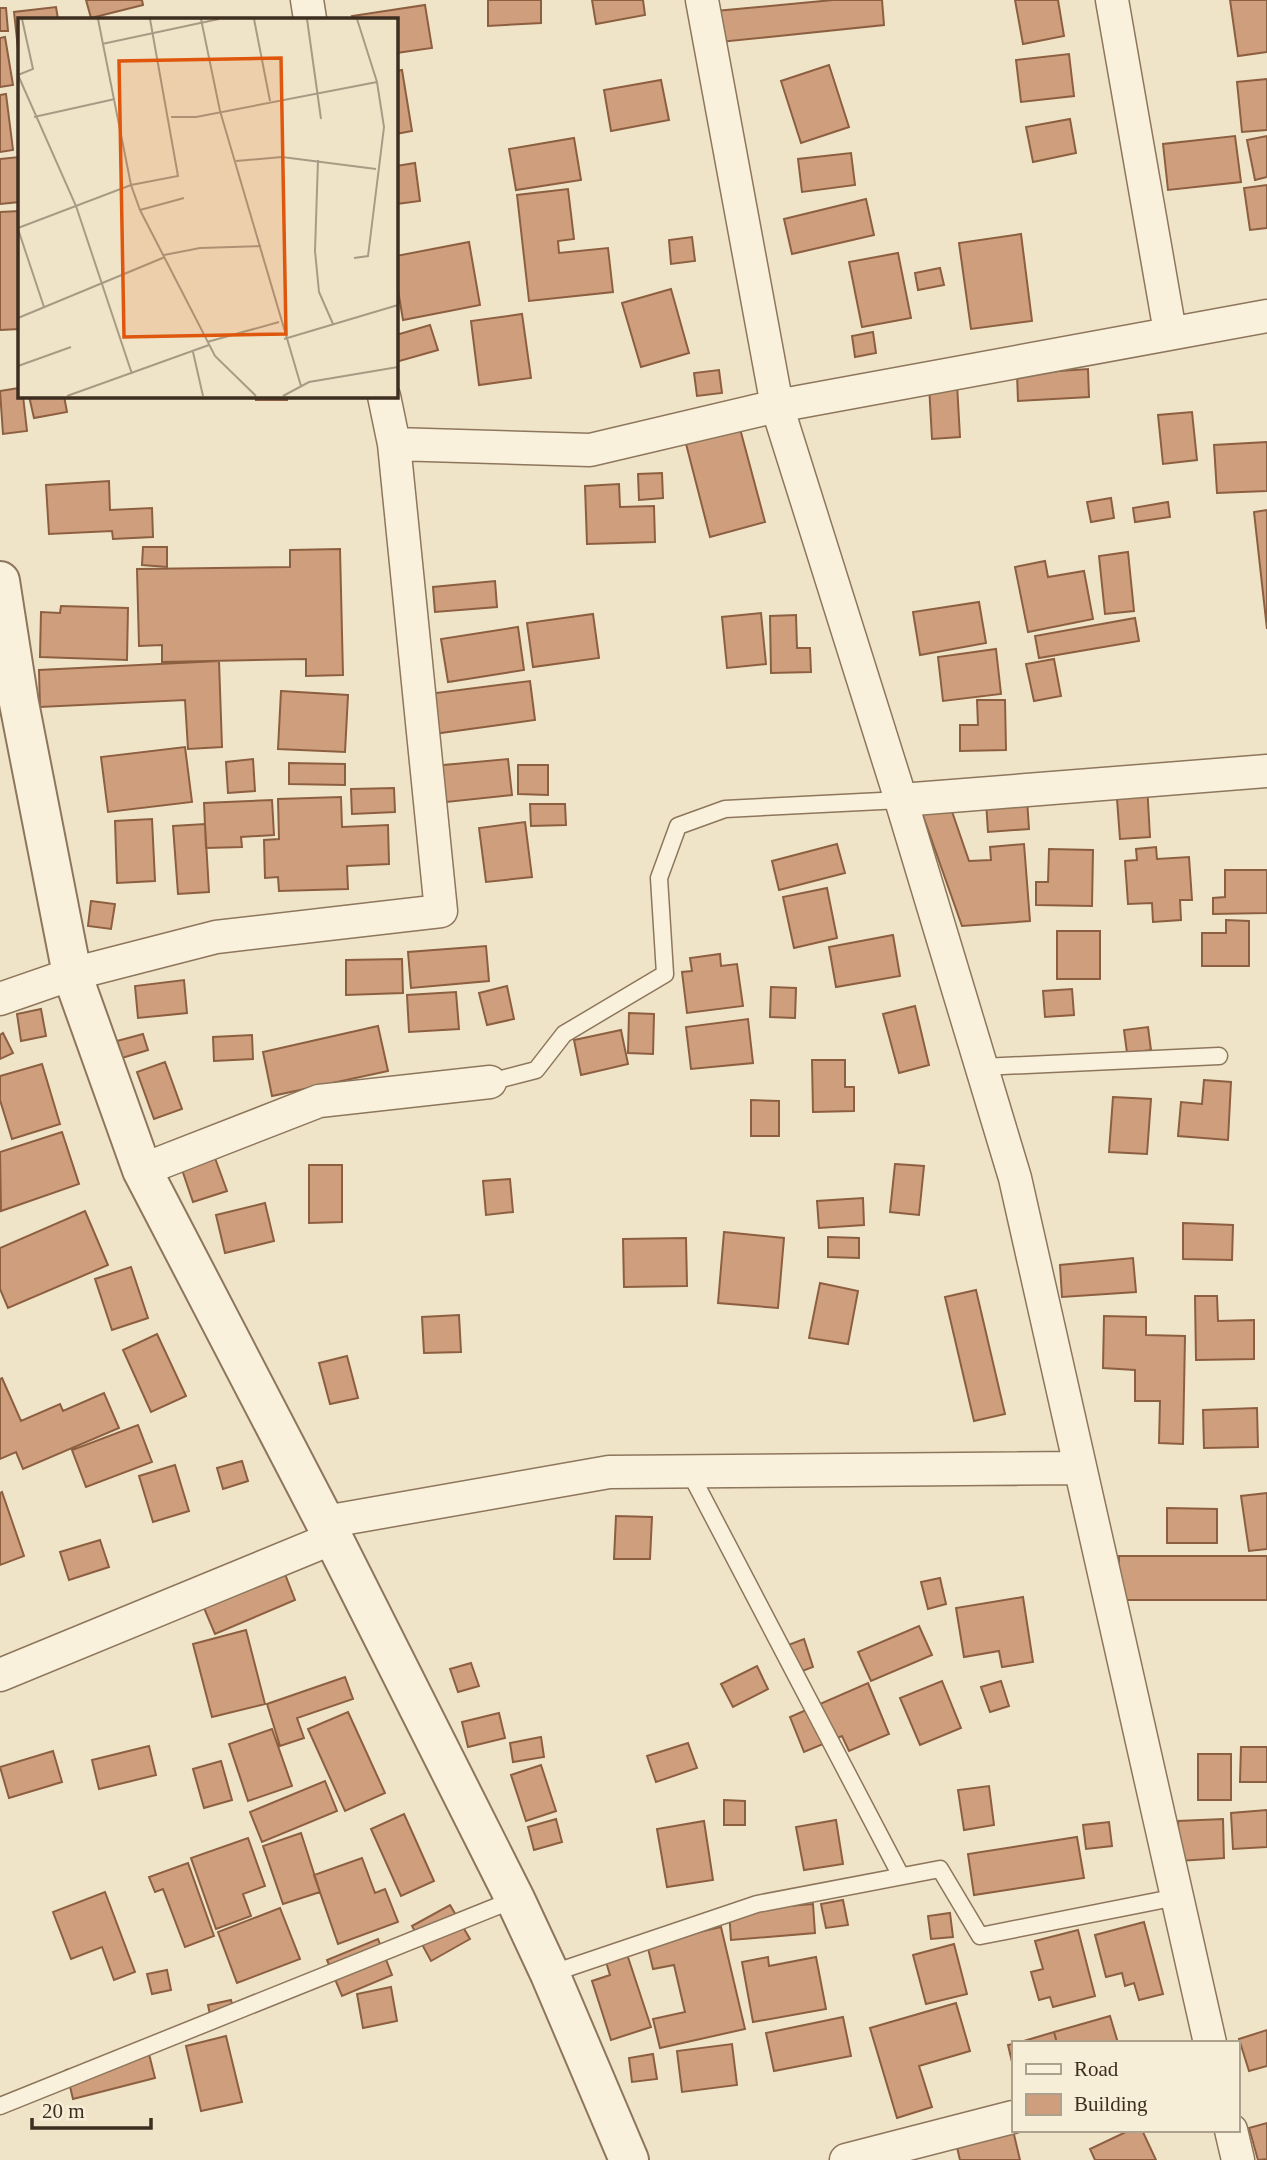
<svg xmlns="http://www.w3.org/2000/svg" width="1267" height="2160" viewBox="0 0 1267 2160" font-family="Georgia,serif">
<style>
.building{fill:#cf9f7d;stroke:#8d5f41;stroke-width:2}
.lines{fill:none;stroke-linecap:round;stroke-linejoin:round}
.service-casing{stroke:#8d765c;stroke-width:19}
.minor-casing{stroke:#8d765c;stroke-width:35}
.tertiary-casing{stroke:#8d765c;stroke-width:42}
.service{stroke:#faf1dc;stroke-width:16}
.minor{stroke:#faf1dc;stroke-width:32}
.tertiary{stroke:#faf1dc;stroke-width:38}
.inset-road{fill:none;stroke:#a89b85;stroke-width:2}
.view{fill:#df570d;fill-opacity:0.15;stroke:#df570d;stroke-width:3.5}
.inset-edge{fill:none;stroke:#3d2e20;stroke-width:3.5}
</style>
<rect width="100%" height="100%" fill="#f0e4c8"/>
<path class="building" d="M86,0H142L143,5L91,18Z
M488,0H541V23L488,26Z
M592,0H643L645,15L596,24Z
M833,0H882L884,25L720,42L716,11Z
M1015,0H1058L1064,36L1023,44Z
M1230,0H1267V52L1238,56Z
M425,5L432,48L396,53V19H353L352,16Z
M56,7L58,19H19V58L14,12Z
M0,8H6L8,31H0Z
M5,37L13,85L0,87V38Z
M1069,54L1074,96L1021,102L1016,60Z
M829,65L849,127L801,143L781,81Z
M402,70L412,131L396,134V71Z
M1267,79V130L1242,132L1237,82Z
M661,80L669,120L611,131L604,90Z
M6,94L13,150L0,152V95Z
M1070,119L1076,153L1033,162L1026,127Z
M1235,136L1241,182L1168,190L1163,144Z
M1267,136V177L1255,180L1247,140Z
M574,138L581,180L516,190L509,149Z
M851,153L855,185L802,192L798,159Z
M19,157V202L0,204V159Z
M415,163L420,201L396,204V166Z
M1267,185V228L1250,230L1244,188Z
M568,189L574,239L558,241L559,253L608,248L613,292L529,301L517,195Z
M866,199L874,235L792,254L784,219Z
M19,211V329L0,330V212Z
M1021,234L1032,321L971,329L959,243Z
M692,237L695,261L671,264L669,240Z
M469,242L480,305L403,320L396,278V256Z
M898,253L911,318L862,327L849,262Z
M940,268L944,285L918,290L915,273Z
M671,289L689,353L641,367L622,303Z
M522,314L531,378L479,385L471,321Z
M430,325L438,350L396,362V335Z
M873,332L876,353L855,357L852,336Z
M1088,369L1089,397L1018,401L1017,374Z
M719,370L722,393L697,396L694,373Z
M957,384L960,437L932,439L929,385Z
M19,388V396H23L27,431L3,434L0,391Z
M29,396H64L67,412L34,418Z
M256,396H287V400H256Z
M1192,412L1197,460L1163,464L1158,415Z
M739,425L765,522L710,537L685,440Z
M1267,442V491L1217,493L1214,445Z
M662,473L663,498L639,500L638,474Z
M109,481L110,510L152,508L153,537L113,539L112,531L49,534L46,485Z
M619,484L620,507L654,506L655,542L587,544L585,486Z
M1111,498L1114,518L1091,522L1087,502Z
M1168,502L1170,517L1135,522L1133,508Z
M1267,510V629L1254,512Z
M143,547H167V567L142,565Z
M340,549L343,675L306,676V659L162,662V645L139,646L137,569L290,567V550Z
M1128,552L1134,611L1105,614L1099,556Z
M1045,561L1048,577L1084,571L1093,619L1028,632L1015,567Z
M495,581L497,607L435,612L433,587Z
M979,602L986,643L920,655L913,612Z
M61,606L128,608L127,660L40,657L41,612L60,613Z
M761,613L766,664L727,668L722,617Z
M593,614L599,658L533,667L527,623Z
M796,615L797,648H810L811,672L771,673L770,616Z
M1135,618L1139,641L1039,658L1035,636Z
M518,627L524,670L448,682L441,639Z
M996,649L1001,694L943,701L938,657Z
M1054,659L1061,696L1034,701L1026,664Z
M219,661L222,747L188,749L185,700L40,707L39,670Z
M530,681L535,720L426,735L420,695Z
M281,691L348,695L345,752L278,749Z
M977,700H1005L1006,750L960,751V725H978Z
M185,747L192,802L108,812L101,757Z
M253,759L255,791L228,793L226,762Z
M508,759L512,795L437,803L433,766Z
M289,763L345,764V785L289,784Z
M518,765H548V795L518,794Z
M1147,784L1150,837L1120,839L1116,786Z
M394,788L395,812L352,814L351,789Z
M341,797L342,827L388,825L389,864L347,866L348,889L279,891L278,877L265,878L264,840L279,839L278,799Z
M947,797L969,861L991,860L990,847L1024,844L1030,921L962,926L920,807Z
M1027,799L1029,829L988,832L986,802Z
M272,800L274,835L241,837L242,847L206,848L204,803Z
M530,804H565L566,825L531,826Z
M152,819L155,881L117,883L115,821Z
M525,822L532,877L486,882L479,828Z
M205,824L209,892L178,894L173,826Z
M837,844L845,873L779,890L772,861Z
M1156,847L1157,859L1189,857L1192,900H1180L1181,920L1153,922L1152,903L1128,904L1125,861L1137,860L1136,849Z
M1049,849L1093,850L1092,906L1036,905V882H1048Z
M1225,870H1267V913L1213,914V898L1225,897Z
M827,888L837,938L794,948L783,897Z
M91,901L115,904L111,929L88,926Z
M1226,920L1249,921V966H1202V933H1226Z
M1057,931H1100V979H1057Z
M893,935L900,976L836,987L829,947Z
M486,946L489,981L411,988L408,952Z
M720,954L721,966L737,964L743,1006L687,1013L682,972L692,971L690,958Z
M402,959L403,993L346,995V960Z
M184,980L187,1013L138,1018L135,986Z
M507,986L514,1019L487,1025L479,993Z
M771,987L796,988L795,1018L770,1017Z
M1072,989L1074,1015L1045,1017L1043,991Z
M456,992L459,1029L409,1032L407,995Z
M915,1006L929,1065L899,1073L883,1014Z
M41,1009L46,1036L21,1041L17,1014Z
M629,1013L654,1014L653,1054L628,1053Z
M748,1019L753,1063L691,1069L686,1027Z
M378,1026L388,1071L272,1096L263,1052Z
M1148,1027L1151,1050L1127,1053L1124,1030Z
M621,1030L628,1064L581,1075L574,1040Z
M3,1033L13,1053L0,1059V1035Z
M143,1034L148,1050L122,1058L117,1041Z
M252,1035L253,1059L214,1061L213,1037Z
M812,1060H845V1087H854V1111L813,1112Z
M165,1062L182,1109L154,1119L137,1072Z
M42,1064L60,1124L12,1139L0,1100V1076Z
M1204,1080L1231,1082L1228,1140L1178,1136L1181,1102L1202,1104Z
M1113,1097L1151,1099L1147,1154L1109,1152Z
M751,1100L779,1101V1136H751Z
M62,1132L79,1184L1,1211L0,1152Z
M211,1147L227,1191L193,1202L178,1158Z
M895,1164L924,1166L919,1215L890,1212Z
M309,1165H342V1222L309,1223Z
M510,1179L513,1212L486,1215L483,1181Z
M863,1198L864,1225L819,1228L817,1201Z
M265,1203L274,1241L225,1253L216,1215Z
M85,1211L108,1265L8,1308L0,1289V1248Z
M1183,1223L1233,1225L1232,1260L1183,1259Z
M724,1232L784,1238L778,1308L718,1303Z
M828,1237L859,1238V1258L828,1257Z
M686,1238L687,1286L624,1287L623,1239Z
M1133,1258L1136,1292L1062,1297L1060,1265Z
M131,1267L148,1318L112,1330L95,1279Z
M820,1283L858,1291L848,1344L809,1338Z
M976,1290L1005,1414L974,1421L945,1297Z
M1195,1296H1217L1218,1321L1254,1320V1359L1196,1360Z
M459,1315L461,1352L424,1353L422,1317Z
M1104,1316L1146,1317V1335L1185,1336L1183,1444L1159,1443L1160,1401H1135V1370L1103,1368Z
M157,1334L186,1396L151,1412L123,1350Z
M347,1356L358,1398L330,1404L319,1363Z
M2,1378L21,1421L60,1404L63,1411L104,1393L119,1428L23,1469L16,1452L0,1459V1379Z
M1257,1408L1258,1447L1204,1448L1203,1410Z
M138,1425L152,1462L86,1487L72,1450Z
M242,1461L248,1481L223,1489L217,1468Z
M175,1465L189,1511L153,1522L139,1476Z
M2,1492L24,1556L0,1565V1493Z
M1267,1493V1549L1249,1551L1241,1496Z
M1167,1508L1217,1509V1543H1167Z
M616,1516L652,1517L650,1559H614Z
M100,1540L109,1567L69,1580L60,1552Z
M1119,1556H1267V1600H1119Z
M285,1574L295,1600L215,1634L204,1608Z
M940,1578L946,1604L928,1609L921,1582Z
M1023,1597L1033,1662L1002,1667L999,1651L964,1657L956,1608Z
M919,1626L932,1655L871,1681L858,1652Z
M246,1630L265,1704L212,1717L193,1644Z
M804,1639L813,1667L789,1676L780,1648Z
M471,1663L479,1686L458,1692L450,1669Z
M757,1666L768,1689L733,1707L721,1684Z
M345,1677L353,1699L297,1718L304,1738L280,1746L267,1704Z
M942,1681L961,1728L920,1745L900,1698Z
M1001,1681L1009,1706L990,1712L981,1687Z
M868,1683L889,1734L849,1751L842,1736L804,1752L790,1717Z
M348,1712L385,1793L345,1811L308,1729Z
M499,1713L505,1738L468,1747L462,1722Z
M272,1729L292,1786L248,1801L229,1744Z
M541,1737L544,1757L513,1762L510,1743Z
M688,1743L697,1768L656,1782L647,1756Z
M149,1746L156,1775L99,1789L92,1760Z
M1241,1747H1267V1782H1240Z
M53,1751L62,1782L9,1798L0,1767Z
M1198,1754H1231V1800H1198Z
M221,1761L232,1800L204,1808L193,1769Z
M541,1765L556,1811L526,1821L511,1775Z
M325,1781L337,1811L262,1842L250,1812Z
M989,1786L994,1825L964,1830L958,1790Z
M724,1800L745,1801V1825H724Z
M1267,1810V1847L1233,1849L1231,1813Z
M404,1814L434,1881L401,1896L371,1829Z
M556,1819L562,1842L534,1850L528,1827Z
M1223,1819L1224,1858L1179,1861L1178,1821Z
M836,1820L843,1864L804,1870L796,1827Z
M704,1821L713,1880L667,1887L657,1829Z
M1109,1822L1112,1846L1086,1849L1083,1825Z
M301,1833L320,1892L283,1904L263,1846Z
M1077,1837L1084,1878L974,1895L968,1854Z
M248,1838L265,1886L243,1894L251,1916L216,1929L191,1858Z
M362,1858L375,1893L385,1889L398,1922L338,1944L314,1875Z
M188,1863L214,1936L185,1947L163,1889L155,1892L149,1877Z
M105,1892L135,1972L114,1980L102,1947L71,1959L53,1912Z
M843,1900L848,1925L826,1928L821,1904Z
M813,1904L815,1933L731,1940L729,1911Z
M450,1905L470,1939L431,1961L412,1926Z
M280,1908L300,1959L237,1983L218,1932Z
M950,1913L953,1937L931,1939L928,1916Z
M1144,1922L1163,1994L1139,2000L1134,1983L1125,1986L1122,1973L1106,1977L1095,1935Z
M721,1927L745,2029L660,2048L653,2019L685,2012L674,1965L653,1969L647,1944Z
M1078,1930L1095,1996L1053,2007L1050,1997L1039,2000L1031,1972L1043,1969L1035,1941Z
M378,1939L392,1975L342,1996L327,1960Z
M954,1944L967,1994L926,2004L913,1955Z
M624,1945L651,2027L611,2040L592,1981L610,1975L603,1952Z
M768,1957L769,1966L816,1957L826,2009L753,2022L742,1962Z
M167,1970L171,1990L152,1994L147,1974Z
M391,1987L397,2021L363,2028L357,1994Z
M231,2000L235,2015L211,2020L208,2005Z
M956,2003L970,2051L919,2066L932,2107L897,2118L870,2028Z
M1110,2016L1118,2043H1057L1054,2032Z
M843,2017L851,2056L774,2071L766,2033Z
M1267,2030V2066L1249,2071L1239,2039Z
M1054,2032L1057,2043H1017Z
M226,2036L242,2102L201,2111L186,2046Z
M732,2044L737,2085L682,2092L677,2051Z
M1013,2044V2066L1008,2045Z
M148,2050L155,2078L73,2099L66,2070Z
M653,2054L657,2079L632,2082L629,2058Z
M1267,2123V2159L1258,2160L1249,2128Z
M1012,2126L1020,2160H960L955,2139Z
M1130,2130H1142L1156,2160H1095L1090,2149Z"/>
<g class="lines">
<g class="service-casing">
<path id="service" d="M982,1067L1219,1056
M490,1082L536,1070L564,1034L665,974L659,878L678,826L725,809L901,800
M689,1471L901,1876
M550,1974L757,1904L940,1869L980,1936L1177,1897
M0,2106L515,1899"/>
</g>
<g class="minor-casing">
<path id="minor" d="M307,0L310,19
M702,0L777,406L901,800L1015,1178L1210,2043
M1112,0L1170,332
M394,444L590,450L777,406L1267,316
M901,800L1267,771
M0,999L72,974L216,937L441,911L394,444L384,396
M142,1170L319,1101L490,1082
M325,1522L609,1472L1080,1468
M0,1675L333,1538
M1231,2130L1238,2160
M846,2160L1013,2117"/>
</g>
<g class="tertiary-casing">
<path id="tertiary" d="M0,581L19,703L72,974L142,1170L325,1522L515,1899L550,1974L629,2160"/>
</g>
<use href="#service" class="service"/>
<use href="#minor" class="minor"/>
<use href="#tertiary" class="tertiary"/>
</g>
<g transform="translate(18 18)">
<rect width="380" height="380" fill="#f0e4c8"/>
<path class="inset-road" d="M80,1L113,167L122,192L197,338L238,378M183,1L202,93L283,368M236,1L252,83M289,1L303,101M84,26L201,1M0,57L58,188L114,356M0,57L15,51L4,1M16,99L97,81M153,99H178L359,64M300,142L297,233L301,274L315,306M218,143L264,139L358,151M122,192L166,180M0,210L113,167L160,158L132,1M0,211L26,289M146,237L182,230L243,228M336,240L350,238L366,109L359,64L339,1M0,300L147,239M266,321L380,287M189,324L261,304M175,334L185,378M0,348L53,329M49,378L191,327M265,378L291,364L380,349"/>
<path class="view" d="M263,40L268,316L106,319L101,43Z"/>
<rect width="380" height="380" class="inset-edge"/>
</g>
<rect x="1012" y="2041" width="228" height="91" fill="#f7eed8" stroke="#ada18e" stroke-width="2"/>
<rect x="1026" y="2064" width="35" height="10" fill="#faf1dc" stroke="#ada18e" stroke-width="2"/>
<text x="1074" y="2076" font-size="21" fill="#3d2e20">Road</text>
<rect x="1026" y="2094" width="35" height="21" fill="#cf9f7d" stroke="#ada18e" stroke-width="2"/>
<text x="1074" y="2111" font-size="21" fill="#3d2e20">Building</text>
<path d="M32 2118v10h119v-10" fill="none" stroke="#3d2e20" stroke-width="3.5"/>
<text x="42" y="2118" font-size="21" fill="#3d2e20" stroke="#f7eed8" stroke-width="5" paint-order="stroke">20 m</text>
</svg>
